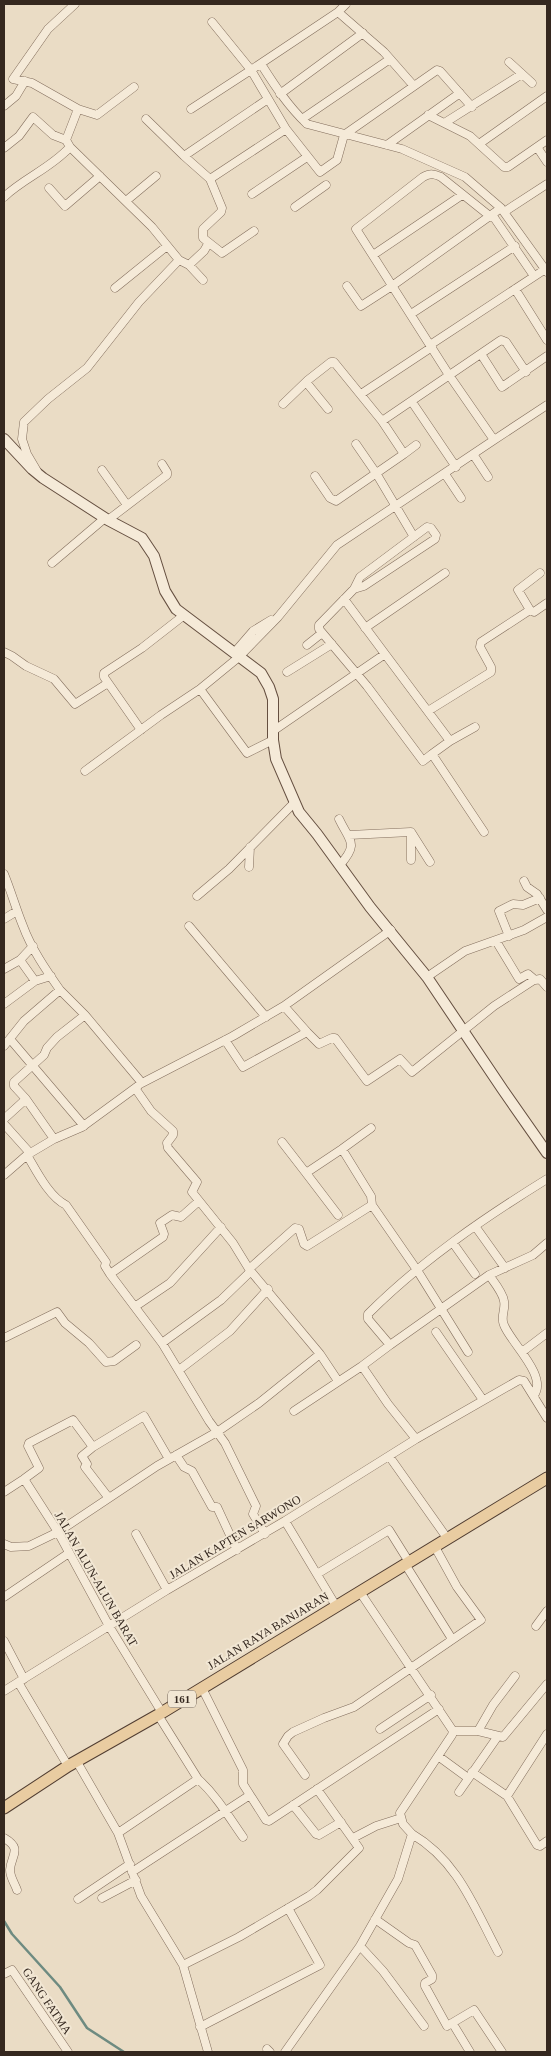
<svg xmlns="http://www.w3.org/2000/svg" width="551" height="2056" viewBox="0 0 551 2056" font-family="'Times New Roman',serif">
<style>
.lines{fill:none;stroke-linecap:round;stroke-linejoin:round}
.stream{stroke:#6e8b81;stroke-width:2.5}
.street-casing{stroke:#836e5d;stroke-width:9}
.secondary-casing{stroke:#654f40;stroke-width:12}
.primary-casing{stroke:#513d31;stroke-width:13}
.street{stroke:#f5ead8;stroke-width:8}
.secondary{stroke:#f5ead8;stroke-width:10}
.primary{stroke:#e9cca1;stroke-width:11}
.labels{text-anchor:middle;stroke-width:4;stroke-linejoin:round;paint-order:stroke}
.shield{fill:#f2e7d4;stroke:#6e6155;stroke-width:1}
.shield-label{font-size:11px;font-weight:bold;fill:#35281f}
.street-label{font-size:12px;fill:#35281f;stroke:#f2e7d4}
</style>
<rect width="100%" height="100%" fill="#eadcc5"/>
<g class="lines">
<path class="stream" d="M4,1921L12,1934L60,1987L87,2028L124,2052"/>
<g class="street-casing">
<path id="street" d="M75,4L48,29L13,79L32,83L78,109L66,140L70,147L152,227L179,260L189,265L204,251L208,244
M346,4L338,12L251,70L286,129L320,172L337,160L344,135L437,70L440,71L472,107
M338,12L384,52L413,85
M509,62L532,83
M261,64C275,86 288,106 307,124L402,149L465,177L501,208L547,272
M280,94L363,33
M4,106L16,96L25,81
M78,109L97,115L134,87
M191,109L251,70L212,22
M428,115L470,136L504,167H508L547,140
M146,119L184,156
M302,119L390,59
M446,122L522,74
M479,144L547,96
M387,145L460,93
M537,147L547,162
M4,148L19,136L33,117L53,135L66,140
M210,179L286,129
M49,188L65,206L100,176
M252,194L307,157
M4,197C24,178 51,168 70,147
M126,201L156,176
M295,207L326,185
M504,212L547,184
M493,216L534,276
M254,231L222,253L203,238V229L221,212L222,208L210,179L184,156L268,99
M373,255L462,195
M189,265L203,280
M347,286L361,306L392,286L501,208
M115,288L167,246
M515,289L547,340
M411,314L515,246
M430,345L547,268
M481,354L502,387L547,356
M306,382L328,409
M361,394L432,347
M412,402L456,467
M283,404L308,380L331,362H334L382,421L501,340L506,342L526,372
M494,440L547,405
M356,444L376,473L414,537
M404,454L416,445
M473,454L488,477
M102,470L127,505
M37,471L27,454L22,439L24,422L48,399L87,368L139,302L179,260
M445,474L461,498
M315,476L330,498L336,501L404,454L382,421
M108,520L167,475V472L162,464
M52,563L105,518
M354,589L360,577L427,527L431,528L436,535L435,539L364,586L354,589L319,625V629L367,686L423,761L432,754
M344,599L385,654
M530,610L518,590L540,573
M365,628L445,573
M307,645L322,633
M4,652L12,656L26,666L54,679L75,704L108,683
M234,653L253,631L271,620
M287,672L332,644
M200,689L247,753L273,740
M428,711L491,672V667L480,647L481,642L530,610L534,612L547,603
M141,730L104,677V673L142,648L183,616
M273,731L385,654L450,741L475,727
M450,741L432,754L484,832
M85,771L161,715L200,689L239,657L278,617L337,545L494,440L449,375L356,229L423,177C431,173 434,174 441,177L491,217
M339,819C350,842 359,843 340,865
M349,835L411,832L430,862
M411,860V832
M249,867L250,847
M4,874C11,891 16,909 23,926C31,948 46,970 60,990
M524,881L527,887L537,894L547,910
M197,896L229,869L294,803
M4,919L17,911
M189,926L266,1017
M509,936L499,911L513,904L523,905L540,898
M496,941L519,979L528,974L535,980L540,979L547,987
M20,960L35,981L51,976
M4,969L20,960L33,946
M427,977L465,951L524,930L547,917
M4,1004L35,981
M284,1006L307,1032
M10,1039L84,1126
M225,1040L243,1067L307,1032L319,1044L332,1038H335L367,1081L400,1059L412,1072L494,1006L534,980
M4,1046L24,1021L60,990L85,1015L142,1083L233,1036L284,1006L391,930
M135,1088L151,1111L173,1131V1135L167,1143L168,1148L197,1182L192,1192L233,1243L249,1269
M26,1099L54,1139
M4,1119L26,1099L14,1086V1082L44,1055L47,1048L57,1037L85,1015
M4,1124L30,1153
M371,1128L342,1149L371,1196L372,1205
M282,1142L306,1173L342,1149
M27,1155C36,1170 49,1197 66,1205L106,1262L105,1266L110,1274L163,1237L164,1234L160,1223L172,1215L181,1217L199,1201
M306,1173L338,1215
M4,1175L27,1155L54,1139L82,1127L138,1086
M475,1226L505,1268
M453,1243L475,1274
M110,1274L162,1343L209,1421L225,1443L256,1506L253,1514L265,1534
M489,1275C494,1282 503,1293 504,1301C506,1309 500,1317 504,1325C511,1343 548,1376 534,1395
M136,1306L170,1283L221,1227
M436,1332L483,1400
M4,1338L57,1312L65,1323L89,1343L106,1362L114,1361L136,1345
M162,1343L221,1300L251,1271
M390,1345L489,1275L533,1255L547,1243
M522,1352L547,1333
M320,1354L249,1269L295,1228L299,1229L304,1244L307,1246L372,1205L417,1270L468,1352
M362,1366L390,1345L368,1319V1314C421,1261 484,1218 547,1179
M179,1370L230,1331L268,1289
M294,1411L362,1366L388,1404L416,1439
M93,1447L144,1416L169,1459
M176,1455L184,1467L192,1471L212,1507H217L237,1550
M389,1456L447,1538
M24,1479L39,1468L28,1446L29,1443L73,1420L93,1447L82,1456L87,1464L85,1467L108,1497
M4,1492L24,1479L58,1532L109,1626L161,1711
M285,1521L336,1606
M136,1534L167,1590
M4,1544L11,1547L29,1546L58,1532L157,1466L217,1432L259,1403L320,1354L338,1381
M405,1564L452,1639
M317,1574L389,1530L409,1562
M4,1597L69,1553
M536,1626L547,1611
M4,1641L24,1679
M18,1682L68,1766
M202,1688L243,1770V1784L266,1820L269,1821L439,1709
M4,1691L167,1590L285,1521L416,1439L519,1380L524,1381L547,1418
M380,1729L431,1695
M453,1731H478L503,1737L547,1684
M478,1731L493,1705L515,1676
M438,1756L468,1778
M77,1762L118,1833L141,1896L183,1965L208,2052
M472,1772L507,1796L537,1845L540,1846L547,1841
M305,1775L283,1744L288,1736L293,1732L324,1718L354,1707L481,1620L457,1587L435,1547
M198,1779C216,1795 229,1817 243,1837
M459,1792L498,1736
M507,1796L547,1734
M293,1805L316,1834L319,1835L341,1822
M118,1833L198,1779L158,1715
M412,1834C458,1861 474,1907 498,1952
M4,1838C23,1849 11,1855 10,1870C10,1877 15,1884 17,1890
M353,1838L376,1826L401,1818
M132,1872L250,1795
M102,1898L136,1880
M78,1899L130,1864
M375,1919L409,1943L415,1945L432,1975V1979L425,1983V1986L447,2026L474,2010L502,2052
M360,1946L383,1971L424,2026
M183,1965L239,1937L309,1896L317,1890L359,1848L317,1789
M4,1974L12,1970L68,2052
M453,2024L470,2052
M200,2027L320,1965L288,1908
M267,2049L270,2052
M285,2052L360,1946L398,1879L412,1834L403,1824L400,1813L452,1735L453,1731L360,1592"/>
</g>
<g class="secondary-casing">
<path id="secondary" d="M4,439L32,469L43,478L108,520L142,538L154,556L165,591L176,609L261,673L269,687L273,699V740L276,759L299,812L317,834L370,907L427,977L503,1090L547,1153"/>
</g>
<g class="primary-casing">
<path id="primary" d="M4,1808L68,1766L158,1715L547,1478"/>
</g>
<use href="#street" class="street"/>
<use href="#secondary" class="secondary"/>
<use href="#primary" class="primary"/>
</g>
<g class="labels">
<rect class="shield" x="168" y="1690.5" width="28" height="17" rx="4"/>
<g class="shield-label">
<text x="182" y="1703">161</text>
</g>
<g class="street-label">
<text transform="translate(235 1537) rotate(-31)" y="4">JALAN KAPTEN SARWONO</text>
<text transform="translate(96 1579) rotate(60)" y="4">JALAN ALUN-ALUN BARAT</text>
<text transform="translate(268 1631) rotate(-31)" y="4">JALAN RAYA BANJARAN</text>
<text transform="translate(47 2001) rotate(56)" y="4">GANG FATMA</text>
</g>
</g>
<rect width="551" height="2056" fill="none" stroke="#35281f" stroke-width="10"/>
</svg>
